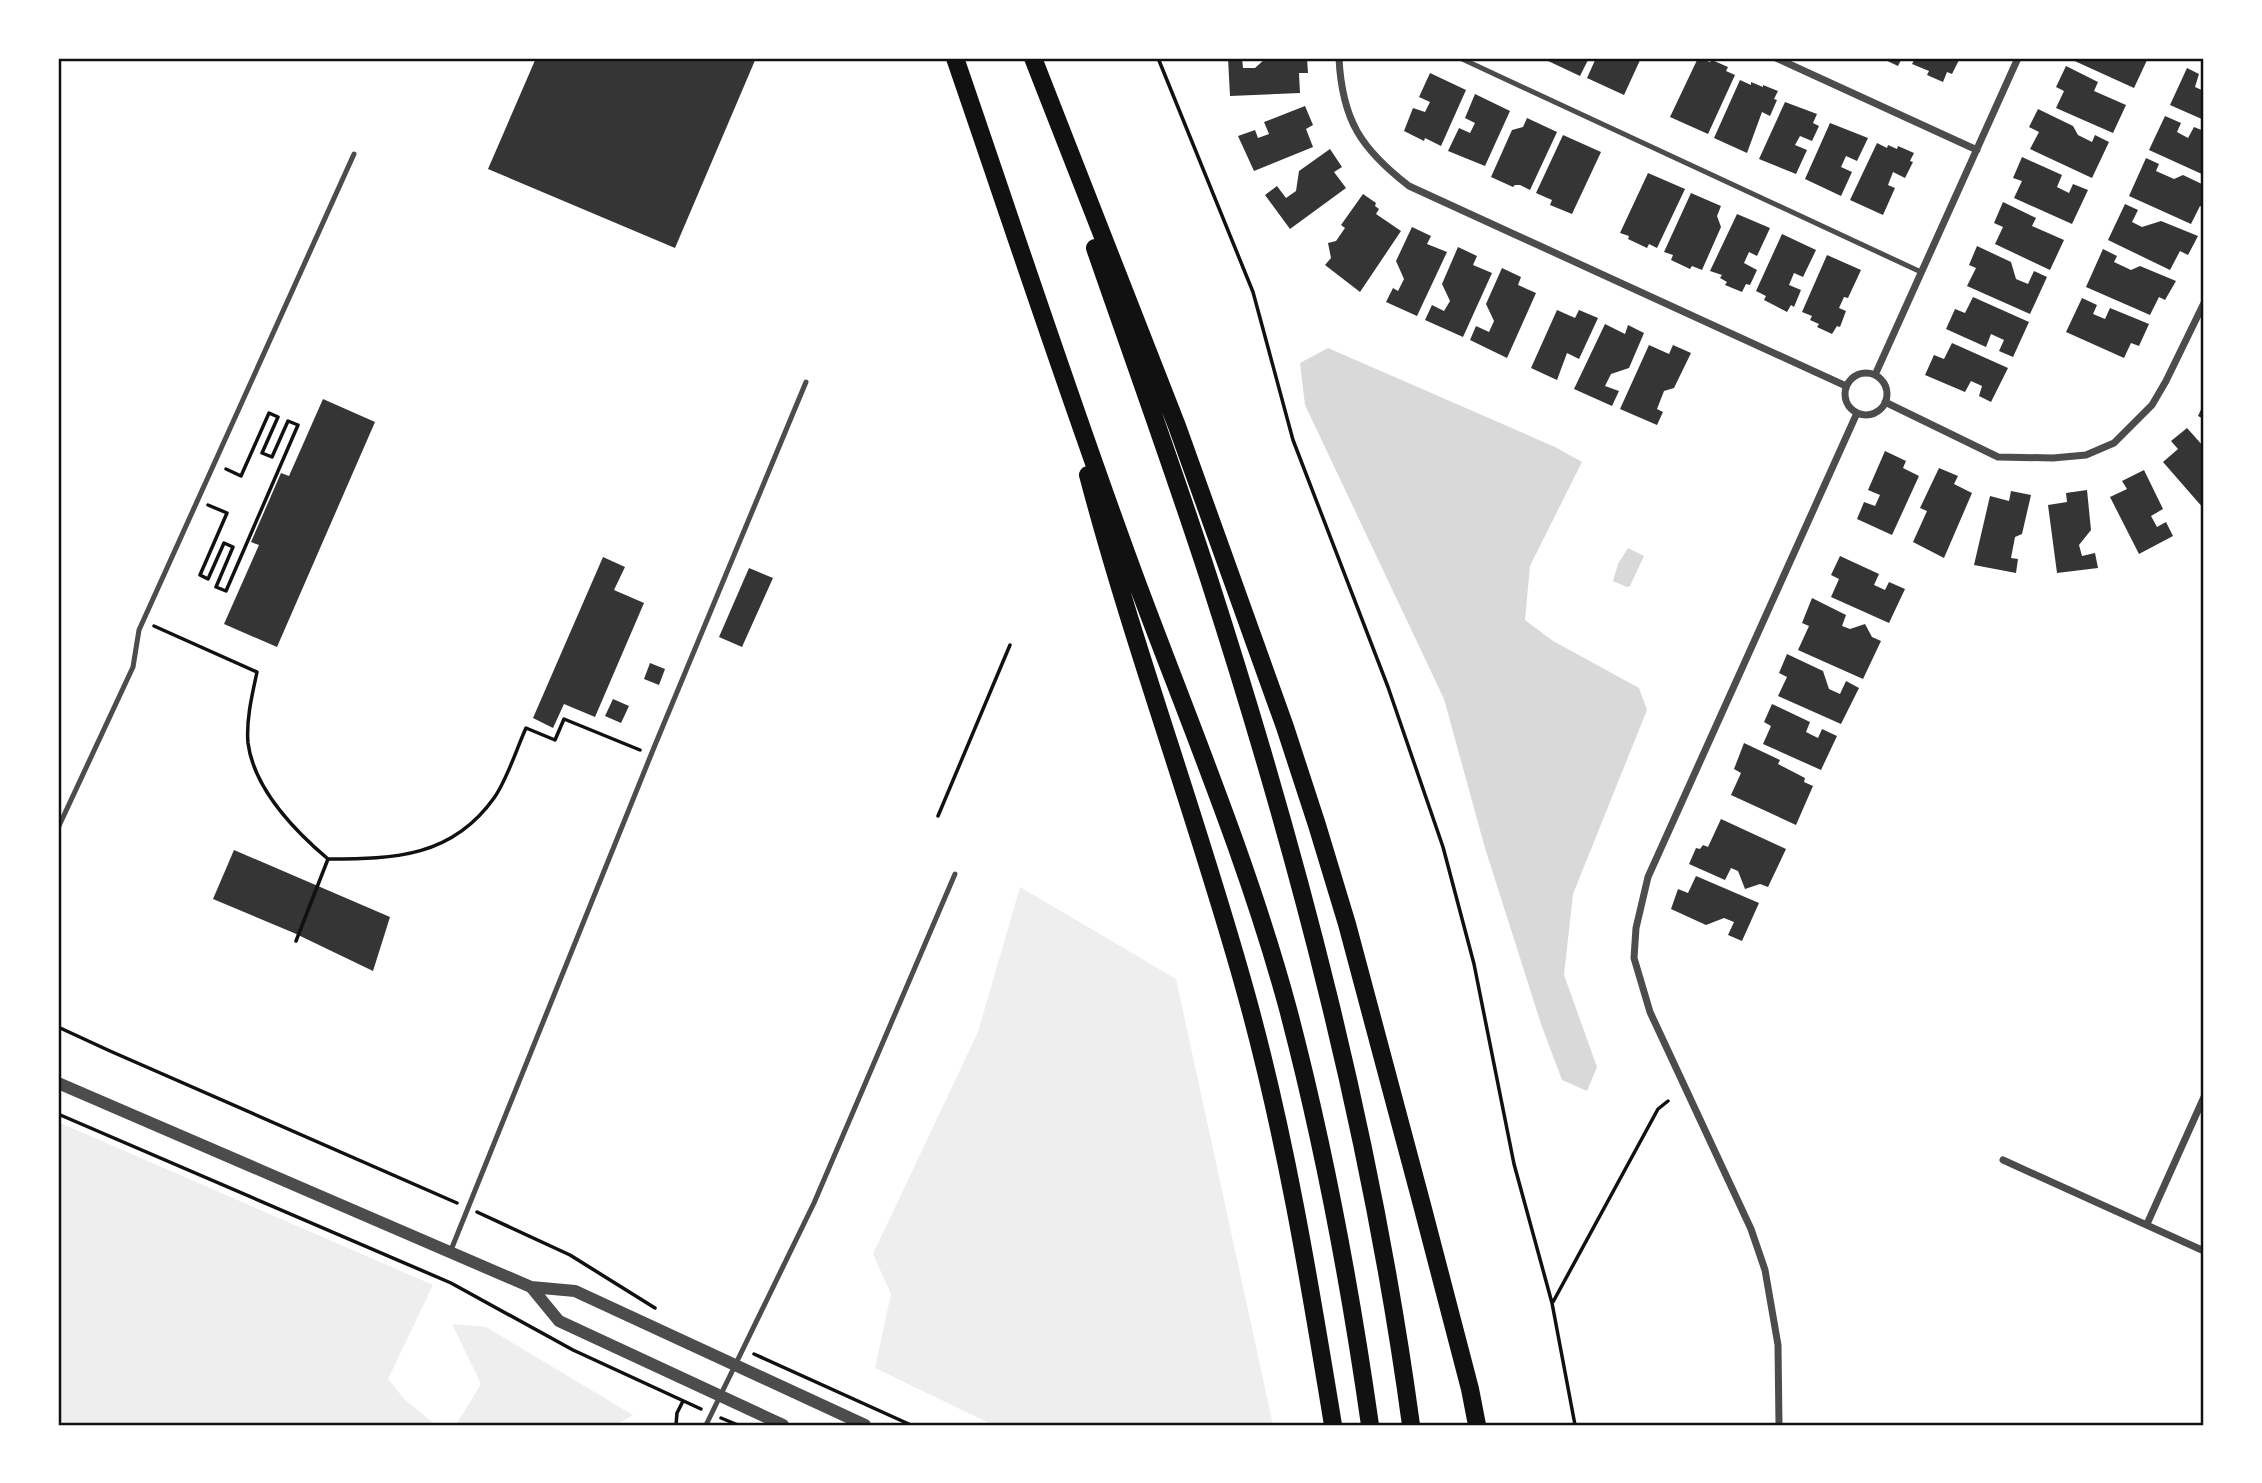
<svg xmlns="http://www.w3.org/2000/svg" width="2262" height="1483" viewBox="0 0 2262 1483" font-family="'Sofia Sans Condensed',sans-serif">
<style>
.green{fill:#eee}
.water{fill:#d9d9d9}
.building{fill:#353535}
.lines{fill:none;stroke-linecap:round;stroke-linejoin:round}
.path{stroke:#111;stroke-width:3.5}
.service{stroke:#4c4c4c;stroke-width:5}
.minor{stroke:#4c4c4c;stroke-width:7}
.tertiary{stroke:#4c4c4c;stroke-width:12}
.motorway{stroke:#111;stroke-width:18}
.neatline{fill:none;stroke:#111;stroke-width:2.5}
</style>
<rect width="100%" height="100%" fill="#fff"/>
<path class="green" d="M1020,887L1176,979L1273,1425H993L875,1368L891,1294L873,1254L978,1032Z
M58,1122L433,1285L388,1379L405,1400L436,1425H58Z
M452,1324L486,1327L633,1415L616,1425H456L481,1384Z"/>
<path class="water" d="M1328,348L1555,447L1582,462L1530,566L1525,620L1553,641L1639,688L1647,710L1573,894L1564,975L1597,1067L1587,1091L1562,1080L1541,1024L1485,848L1444,699L1305,405L1300,363Z
M1628,548L1644,556L1630,586L1627,587L1613,581L1618,564Z"/>
<path class="building" d="M536,58H756L675,248L488,169Z
M1228,58H1242L1243,68H1255L1266,58H1307L1308,73H1299L1300,93L1230,96Z
M1548,58H1589L1580,76L1546,60Z
M1596,58H1641L1624,95L1587,78Z
M1698,58L1710,62L1712,60L1728,67L1726,71L1735,75L1708,134L1670,117Z
M1881,58H1902L1898,66Z
M1915,58H1955L1959,60L1952,74L1947,72L1943,82L1927,75L1929,71L1912,64Z
M2068,58H2148L2134,88Z
M2066,66L2098,82L2094,91L2126,105L2113,133L2056,108L2064,91L2056,87Z
M2187,68L2199,74L2195,87L2204,91V120L2170,105Z
M1430,73L1466,90L1441,146L1425,138L1424,141L1404,131L1413,108L1425,112L1430,102L1419,97Z
M1740,80L1751,85V82L1763,87V85L1778,91L1774,99L1777,100L1770,116L1762,112L1747,153L1714,138Z
M1475,94L1510,111L1485,166L1448,151L1459,128L1470,133L1475,123L1465,118Z
M1785,102L1817,114L1813,123L1819,126L1812,141L1800,136L1795,145L1807,150L1796,174L1759,159Z
M1305,106L1313,125L1306,129L1313,147L1254,171L1238,136L1255,130L1258,138L1269,134L1264,122Z
M2038,109L2073,126L2078,135L2092,142L2095,135L2109,142L2092,178L2030,149L2039,132L2029,127Z
M2165,116L2181,123L2177,132L2188,138L2194,127L2204,131V175L2149,150Z
M1527,118L1557,132L1530,190L1520,185H1515L1513,187L1491,177L1512,130L1523,127Z
M1830,123L1868,138L1857,161L1846,156L1841,167L1852,172L1841,196L1805,179Z
M1563,135L1601,152L1572,214L1550,205L1552,200L1536,193Z
M1877,143L1887,148L1888,145L1897,149L1898,146L1914,153L1910,161L1913,162L1905,178L1893,172L1888,185L1895,188L1883,215L1850,200Z
M1330,149L1342,167L1334,172L1346,188L1290,229L1265,195L1277,186L1286,198L1296,191L1299,171Z
M2022,157L2062,175L2057,187L2069,193L2073,184L2088,190L2072,224L2014,198L2022,181L2013,178Z
M2146,158L2159,164L2156,171L2174,179L2183,175L2204,185V208L2200,206L2191,224L2129,196Z
M1648,173L1685,189L1657,248L1649,244L1647,248L1628,239L1629,236L1620,233Z
M1691,193L1721,206L1717,216L1721,227L1702,270L1692,266L1690,269L1671,260L1673,255L1664,252Z
M1363,194L1376,203L1375,206L1379,209L1376,214L1401,231L1360,292L1325,265L1331,258L1328,243L1336,241L1345,228L1341,225Z
M2003,202L2036,218L2032,226L2064,240L2050,270L1995,244L2003,227L1994,223Z
M2125,204L2138,210L2132,222L2142,227L2161,221L2198,236L2188,255L2180,251L2170,270L2108,240Z
M1737,214L1770,228L1757,256L1749,252L1744,263L1757,270L1750,285L1746,284L1742,292L1725,285L1727,282L1720,278L1722,275L1710,271Z
M1412,227L1431,236L1427,244L1447,252L1417,316L1386,302L1393,288L1398,291L1404,279L1396,261Z
M1782,234L1816,250L1803,277L1794,273L1789,285L1801,290L1794,307L1791,305L1787,312L1764,300L1766,296L1756,291Z
M1977,246L2011,262L2016,279L2028,284L2034,271L2047,277L2030,314L1967,286L1976,268L1969,265Z
M1458,247L1477,256L1473,265L1492,273L1463,337L1425,320L1432,305L1444,311L1450,301L1442,284Z
M2103,249L2117,256L2114,262L2131,270L2140,266L2176,281L2165,300L2159,297L2150,315L2086,287Z
M1827,255L1861,270L1848,298L1844,297L1839,308L1846,311L1840,327L1837,326L1832,334L1817,327L1819,324L1810,320L1812,316L1802,312Z
M1502,268L1521,277L1518,285L1536,293L1507,358L1470,340L1476,326L1489,332L1494,321L1486,304Z
M1973,297L2029,322L2013,357L1999,351L2004,340L1991,334L1986,347L1946,329L1955,309L1965,313Z
M2082,298L2097,305L2093,314L2105,319L2110,308L2149,324L2139,346L2131,343L2124,358L2066,332Z
M1557,310L1575,318L1579,310L1598,318L1579,359L1567,353L1557,380L1531,368Z
M1605,324L1625,334L1628,325L1644,333L1629,368L1611,374L1605,386L1619,391L1612,406L1574,389Z
M1952,343L2008,368L1991,402L1979,396L1982,386L1971,381L1965,392L1925,375L1934,355L1944,359Z
M1649,345L1669,354L1673,345L1691,353L1674,388L1664,391L1657,409L1663,412L1657,425L1620,409Z
M323,399L375,422L277,647L224,624L259,545L251,542L281,473L289,476Z
M2204,403V419L2198,416Z
M2187,428L2204,447V509L2163,462L2178,449L2171,441Z
M1885,451L1906,461L1903,468L1919,476L1892,535L1857,519L1864,502L1875,506L1880,495L1868,490Z
M1939,468L1958,476L1954,484L1972,493L1944,558L1913,542L1927,511L1920,508Z
M2144,470L2163,509L2151,516L2157,527L2166,522L2173,536L2139,554L2110,497L2127,489L2122,481Z
M2087,490L2091,530L2079,545L2082,556L2095,553L2098,568L2057,573L2048,505L2067,502L2066,493Z
M2011,491L2031,495L2022,534L2015,537L2011,558L2018,559L2016,573L1974,565L1990,496L2009,501Z
M1840,556L1879,574L1874,585L1885,590L1889,582L1905,589L1889,623L1831,597L1839,579L1831,575Z
M603,557L625,567L614,590L644,603L595,717L564,704L553,728L533,718Z
M749,568L773,578L742,647L719,637Z
M1812,598L1846,615L1842,626L1850,629L1865,624L1872,637L1881,641L1863,679L1798,650L1809,626L1802,623Z
M1787,654L1823,671L1829,689L1840,694L1846,681L1859,688L1841,724L1778,696L1787,677L1779,673Z
M650,663L665,669L659,685L644,679Z
M613,699L629,706L621,723L605,716Z
M1772,704L1810,722L1806,732L1818,738L1822,729L1837,736L1821,770L1763,744L1771,726L1764,722Z
M1744,743L1780,760L1778,764L1805,778L1804,782L1813,786L1796,825L1731,795L1741,773L1734,769Z
M1721,819L1786,849L1768,887L1760,884L1745,889L1738,871L1731,868L1725,880L1689,864L1696,848L1700,849L1703,845L1708,847Z
M234,850L390,917L373,971L294,933L213,899Z
M1696,876L1759,903L1742,941L1728,935L1734,922L1724,918L1706,925L1671,909L1678,889L1688,893Z"/>
<g class="lines">
<path class="path" d="M1158,58L1253,292L1293,440L1388,687L1443,847L1474,964L1514,1164L1552,1303L1575,1425
M208,505L227,513L200,575L208,579L224,543L233,547L216,587L226,591L298,425L288,421L272,457L262,453L278,417L269,413L241,476L226,469
M154,626L257,672C252,695 246,720 248,743C254,789 295,831 328,859
M938,816L1010,645
M296,941L328,859C395,859 452,857 494,798C507,780 516,750 526,728L555,740L564,719L640,750
M58,1027L110,1051L457,1203
M58,1114L451,1283L573,1350L701,1409
M477,1212L570,1255L655,1308
M1553,1302L1658,1109L1668,1101
M754,1354L911,1425
M721,1418L738,1425
M676,1425L677,1413L683,1401"/>
<path class="service" d="M1460,58L1921,272
M58,828L133,667L139,630L354,154
M451,1250L655,745L806,382
M706,1425L814,1203L955,874"/>
<path class="minor" d="M1339,58C1342,120 1361,149 1409,186L1846,386
M1776,58L1977,150
M1845 394a21 21 0 1 1 42 0a21 21 0 1 1-42 0Z
M1875,375L2018,58
M1885,402L1998,457L2053,458L2086,455L2114,443L2152,405L2166,381L2204,303
M2003,1160L2204,1251
M2147,1224L2204,1097
M1779,1425L1778,1345L1765,1270L1751,1229L1650,1012L1634,958L1636,928L1648,877L1857,413"/>
<path class="tertiary" d="M58,1083L531,1287L575,1291L865,1425
M531,1287L559,1321L783,1425"/>
<path class="motorway" d="M955,58C1016,235 1074,413 1139,588C1191,727 1249,865 1288,1009C1324,1146 1350,1285 1370,1425
M1033,58L1177,426L1285,727L1317,825L1347,924L1422,1205L1470,1389L1477,1425
M1095,248C1133,358 1173,468 1209,579C1298,855 1372,1137 1411,1425
M1088,475C1134,649 1197,817 1245,990C1285,1133 1309,1279 1333,1425"/>
</g>
<rect width="2262" height="1483" fill="none" stroke="#ffffff" stroke-width="119"/>
<rect x="60" y="60" width="2142" height="1364" class="neatline"/>
</svg>
